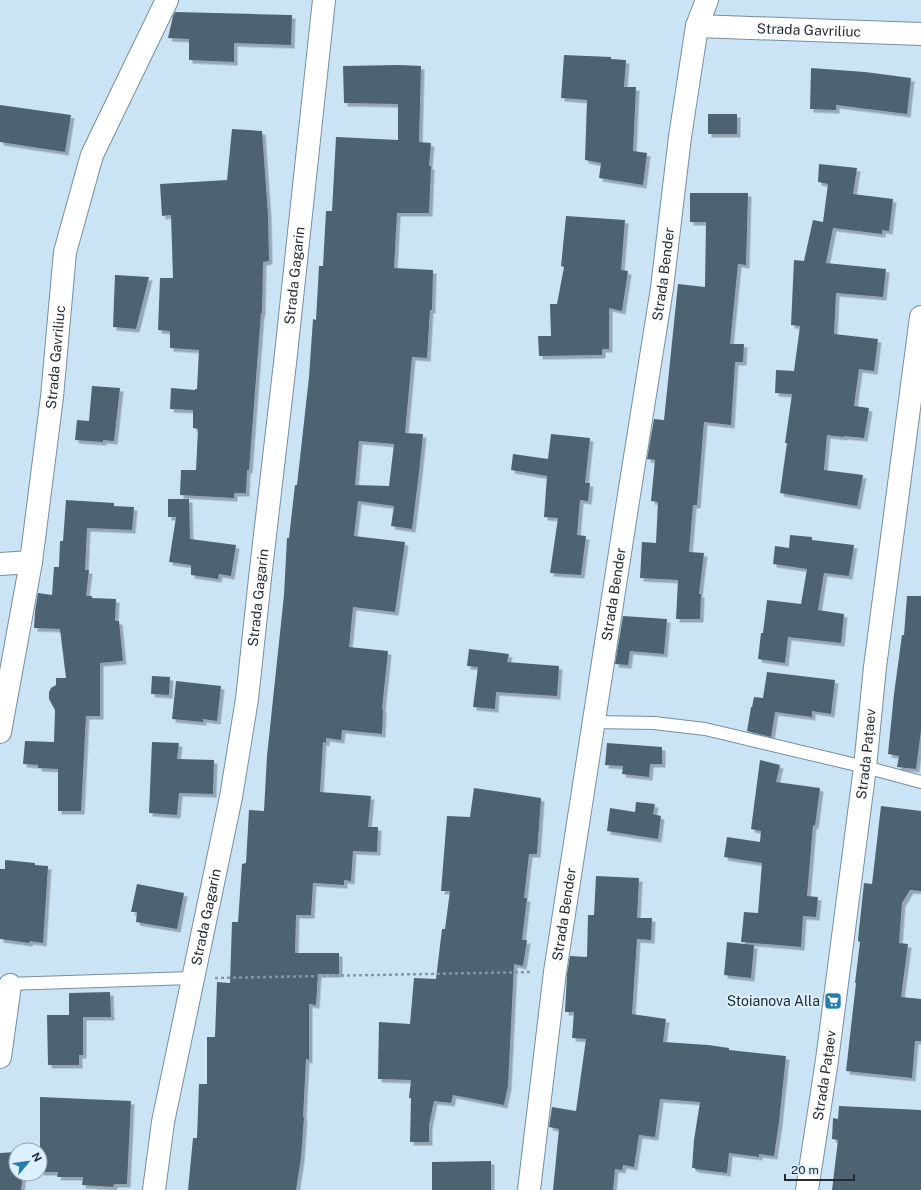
<svg xmlns="http://www.w3.org/2000/svg" width="921" height="1190" viewBox="0 0 921 1190" font-family="'Public Sans',sans-serif">
<style>
.building{fill:#4d6372;fill-rule:evenodd;filter:url(#shadow)}
.lines{fill:none;stroke-linecap:round;stroke-linejoin:round}
.service-casing{stroke:#778e9e;stroke-width:14}
.minor-casing{stroke:#778e9e;stroke-width:24}
.path{stroke:#8597a4;stroke-width:2.5;stroke-dasharray:3 3;stroke-linecap:butt}
.service{stroke:#fff;stroke-width:12}
.minor{stroke:#fff;stroke-width:22}
.labels{text-anchor:middle;stroke-width:4;stroke-linejoin:round;paint-order:stroke}
.street-label{font-size:14px;fill:#242d34;stroke:#dcf0fe}
.poi-label{font-size:14px;fill:#242d34;stroke:#dcf0fe;text-anchor:end}
</style>
<defs>
<filter id="shadow"><feDropShadow dx="3.5" dy="3.5" stdDeviation="0" flood-color="#0004"/></filter>
</defs>
<rect width="100%" height="100%" fill="#cbe4f5"/>
<path class="building" d="M175,12L292,15L291,45L234,43V62L189,60V39L168,38L173,16Z
M564,55L611,57V59L626,60L624,87H636L633,151L647,153L643,185L599,178L601,163L585,160L587,100L561,98Z
M399,65L421,66L419,142L431,143L429,166H431L429,213H397L394,268L433,270L432,310H430L427,358L412,357L405,433L423,434L419,473L412,529L391,526L394,506L358,501L354,536L405,542L395,612L353,607L349,647L388,651L382,709H383L382,734L342,730L341,740L326,738V743L323,742L320,792L371,796L368,827H378L377,852L353,851L351,881L344,880V885L313,883L311,915H296L295,953H339V974H318L316,1005L309,1004V1060L306,1059L303,1117H304L301,1158L296,1190H188L193,1138H197L199,1084H207V1037H215L217,982L230,983L232,922H238L242,864L246,863L249,810L264,811L267,756L284,595L287,538H289L295,485H297L309,377L313,319L316,320L319,266H323L326,211H332L336,137L398,140V104L344,103L343,66ZM359,441L394,444L389,486L355,485Z
M811,68L865,72L911,78L907,114L836,105V110L810,109Z
M0,105L71,115L65,152L0,142Z
M708,114H737V134H708Z
M232,129L262,131L268,215L269,261L263,262L262,313H261L249,470H247L246,493H234V498L180,495L181,470H196L198,429L193,428V410L170,409L171,388L195,390V389H197L199,350L170,348V331L158,330L160,278H173L171,215L162,216L160,184L227,180Z
M819,164L857,168L853,194L893,199L889,231L882,230V234L833,228L826,263L886,269L883,297L836,293L834,334L878,339L874,371L859,369L854,406L869,408L864,438L844,436V437L827,435L824,470L863,475L857,506L780,493L787,443H785L792,394L775,393L776,370L794,371L800,326L791,325L794,260L804,261L813,220L823,222L828,184L818,182Z
M690,193H748L746,265L738,264L730,344H744L743,362H735L731,425L704,422L697,505H693L689,552L704,553L699,594H701L700,619H676L678,580L640,578L642,542L656,543L658,502L651,501L655,460L647,459L654,419L664,420L678,284L705,287L706,222H690Z
M566,216L625,220L621,270L628,271L622,311L609,308V349H602V355L539,356L538,336H551L550,304H557L564,267L561,266Z
M115,275L149,277L136,329L113,327Z
M92,386L120,388L114,441L103,440V442L75,440L77,420L89,421Z
M551,434L590,438L585,483H590L588,501L580,500L577,535L586,536L581,575L550,573L558,518L544,517L547,476L511,470L513,454L548,459Z
M168,499H189L190,539L236,545L231,576L219,574L218,579L191,575V565L169,562L176,517H168Z
M66,500L114,503V506L134,507L132,530L87,528L85,570H89L86,596H92V598L116,599L115,621H119L123,661L100,663V716H86L81,811H58V769L38,768V765L23,764L25,741L54,742L55,710L49,699V692L51,688L56,685V678H66L60,629L34,628L35,612L38,593L52,595L54,567H59L60,541H63Z
M790,535L812,537V540L854,545L849,576L824,573L818,610L844,614L841,643L788,637L785,663L758,659L761,633H763L767,600L801,604L807,569L773,564L775,546L789,548Z
M907,596H921V731L916,769L897,767L899,756L888,754L894,694L902,635H904Z
M623,616L667,619L664,654L630,651L628,665L615,664Z
M469,649L509,654L507,662L559,666L557,696L496,692L495,709L473,707L478,667L467,666Z
M767,672L835,680L831,714L812,711V717L775,712L771,737L747,731L751,707H752L754,697L763,698Z
M152,676L170,677L169,695L151,694Z
M176,681L221,686L217,721L203,719V722L172,719Z
M152,742L179,743L177,759L214,760L213,794L179,793L177,815L149,813Z
M607,743L662,747V764H650L649,777L622,774L623,766L605,765Z
M760,760L780,765L776,782L820,788L815,826L813,825L807,896L818,897L816,917L803,916L801,947L741,942L744,912L758,913L762,863L724,857L727,837L760,842L761,831L751,829Z
M474,788L541,798L537,854H529L524,898H527L522,940H527L523,966L514,964L508,1086L504,1105L453,1095L451,1103L434,1101L429,1125V1142H410L411,1098H409L411,1080L378,1079L379,1022L410,1024L414,978L436,979L442,929H445L450,891H441L447,816L470,817Z
M636,802L655,804L653,814L661,816L658,839L607,831L610,808L635,812Z
M881,806L921,811V891L910,890L902,903L899,943L908,944L901,997L921,999V1041H915L912,1078L846,1071L856,983H855L860,942L858,941V939L864,883L872,884Z
M5,860L35,863V865L48,866L43,943L30,941L29,943L0,939V869H5Z
M596,876L639,878L637,918H652L651,940L637,939L632,1014L666,1019L663,1042L708,1045L729,1048V1050L786,1056L779,1122L774,1156L759,1154V1157L729,1153L727,1173L695,1169V1168H692L694,1140L700,1102L660,1099L655,1137L639,1135L634,1167L623,1165L622,1170L615,1169L613,1190H553L559,1129L549,1127L552,1107L576,1111L586,1039L572,1038L574,1012H565L567,974L570,956L587,957L588,915H594Z
M137,884L184,893L177,929L136,922L137,912H131Z
M727,942L754,945L751,978L724,975Z
M110,992L111,1017H83V1055H79V1065H48L47,1015H69V993Z
M40,1097L131,1101L127,1184H114L113,1187L82,1185L83,1177H57L58,1172H40Z
M839,1106L921,1110V1190H832L838,1140L832,1139L833,1118L838,1119Z
M16,1152V1174H23L21,1190H0V1153Z
M491,1161V1190H432V1162Z"/>
<g class="lines">
<g class="service-casing">
<path id="service" d="M594,722L654,723L705,729L865,767L921,782
M6,984L192,978"/>
</g>
<g class="minor-casing">
<g id="minor">
<path id="s1" d="M697,26L921,34"/>
<path d="M0,564L31,562"/>
<path id="s2" d="M0,732L31,562L52,397L65,252L92,155L167,0"/>
<path d="M0,1057L10,985"/>
<path id="s3" d="M154,1190L163,1122L231,797L247,699L260,578L285,363L324,0"/>
<path id="s4" d="M529,1190L555,972L628,501L662,288L680,137L697,26L707,0"/>
<path id="s5" d="M807,1190L827,1060L865,767L875,667L921,317"/>
</g>
</g>
<path class="path" d="M215,978L532,972"/>
<use href="#service" class="service"/>
<use href="#minor" class="minor"/>
</g>
<defs>
<g id="supermarket-square" transform="scale(0.9)"><rect x="-9" y="-9" width="18" height="18" rx="4" fill="#277dac" stroke="#dcf0fe"/><path d="M-6-5.5h2.5l.6 2H6L4.5 2H-2.5L-4.4-4H-6ZM-1.5 3.2a1.3 1.3 0 1 0 .1 0ZM3 3.2a1.3 1.3 0 1 0 .1 0Z" fill="#fff"/></g>
</defs>
<g fill-rule="evenodd">
<use href="#supermarket-square" x="833" y="1001"/>
</g>
<g class="labels">
<g class="street-label">
<text dy="5" stroke="none"><textPath href="#s1" startOffset="112">Strada Gavriliuc</textPath></text>
<text dy="5" stroke="none"><textPath href="#s4" startOffset="926">Strada Bender</textPath></text>
<text dy="5" stroke="none"><textPath href="#s3" startOffset="926">Strada Gagarin</textPath></text>
<text dy="5" stroke="none"><textPath href="#s2" startOffset="379">Strada Gavriliuc</textPath></text>
<text dy="5" stroke="none"><textPath href="#s4" startOffset="602">Strada Bender</textPath></text>
<text dy="5" stroke="none"><textPath href="#s3" startOffset="602">Strada Gagarin</textPath></text>
<text dy="5" stroke="none"><textPath href="#s5" startOffset="440">Strada Pațaev</textPath></text>
<text dy="5" stroke="none"><textPath href="#s4" startOffset="278">Strada Bender</textPath></text>
<text dy="5" stroke="none"><textPath href="#s3" startOffset="278">Strada Gagarin</textPath></text>
<text dy="5" stroke="none"><textPath href="#s5" startOffset="116">Strada Pațaev</textPath></text>
</g>
<g class="poi-label">
<text x="820" y="1006">Stoianova Alla</text>
</g>
</g>
<g transform="translate(28 1162) rotate(61)"><circle r="19" fill="#dcf0fe" stroke="#92a2ad"/>
<path d="M0-3L7 15L0 10L-7 15Z" fill="#277dac"/>
<text y="-6" font-size="11" font-weight="bold" text-anchor="middle" fill="#242d34">N</text>
</g>
<path d="M785 1174v6h69v-6" fill="none" stroke="#242d34" stroke-width="2"/>
<text x="791" y="1174" font-size="12" fill="#242d34" stroke="#dcf0fe" stroke-width="3" paint-order="stroke">20 m</text>
</svg>
